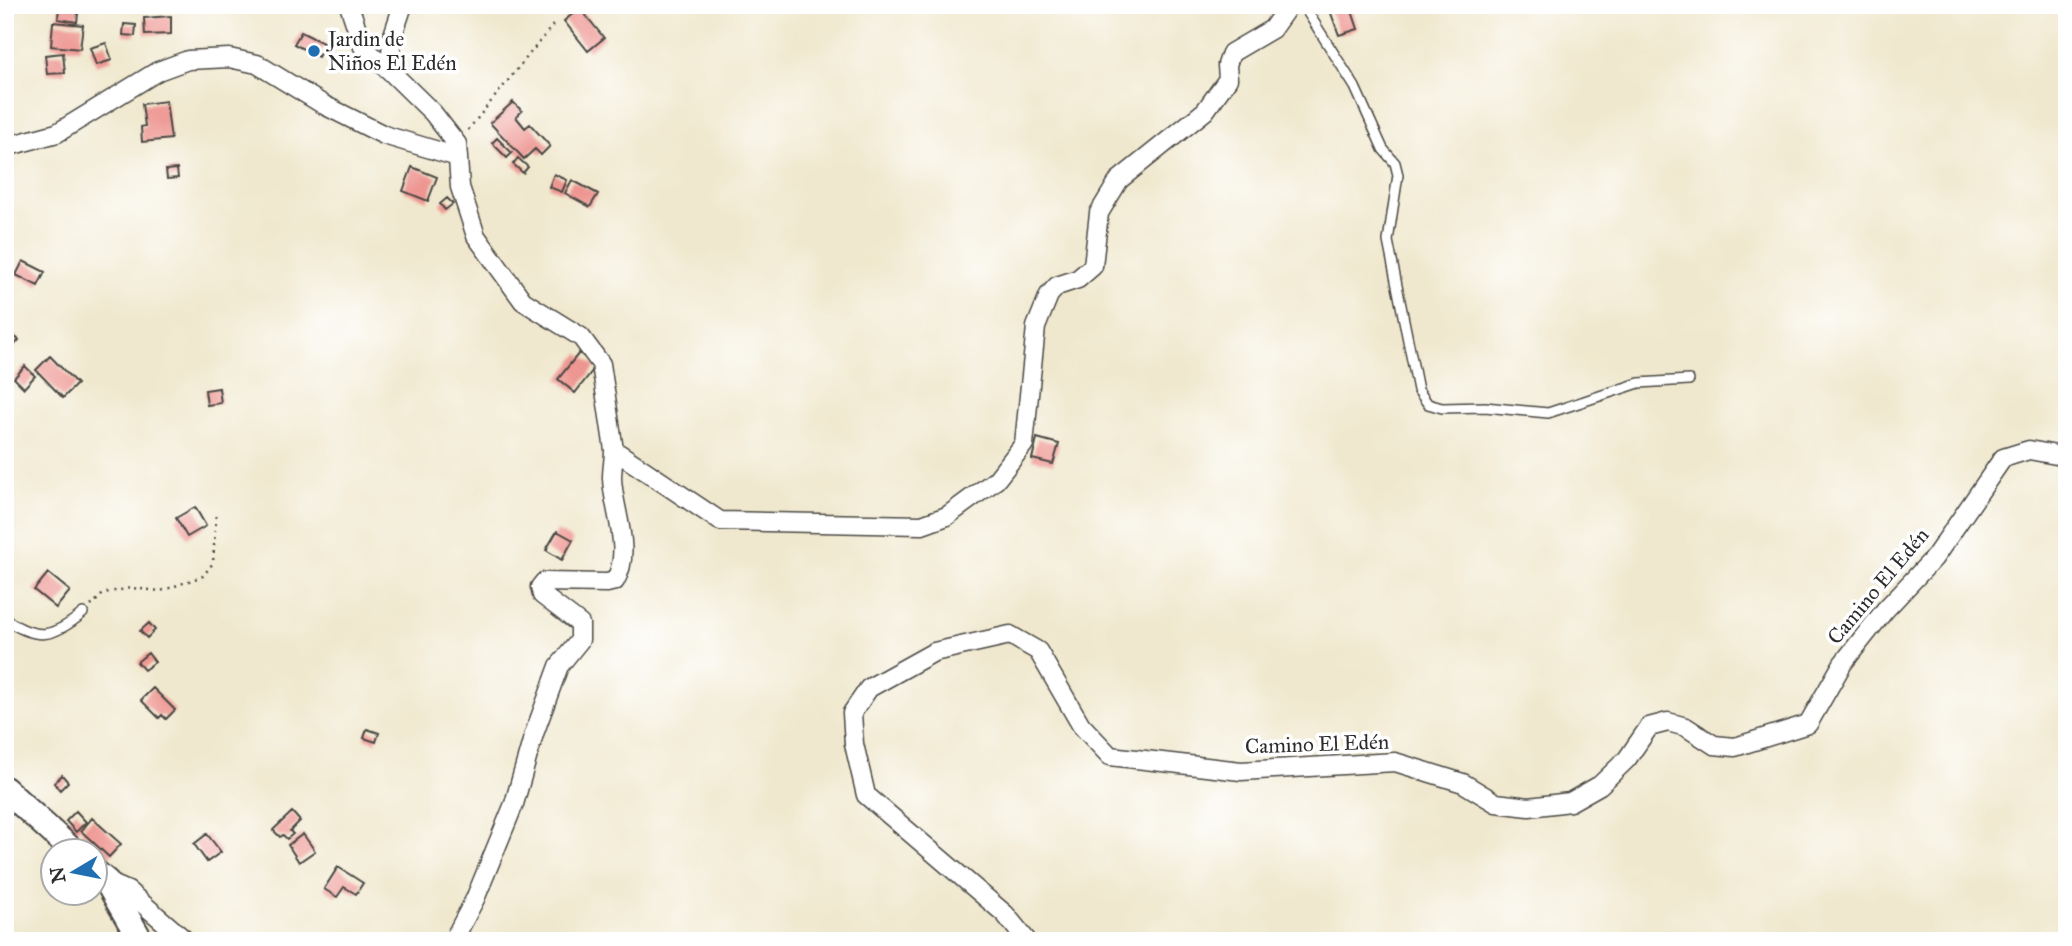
<svg xmlns="http://www.w3.org/2000/svg" width="2072" height="946" viewBox="0 0 2072 946" font-family="'IM FELL Great Primer',serif">
<style>
.building{fill:#ee9692}
.lines{fill:none;stroke-linecap:round;stroke-linejoin:round}
.lane-casing{stroke:#494743;stroke-width:12}
.street-casing{stroke:#494743;stroke-width:21}
.secondary-casing{stroke:#494743;stroke-width:28}
.path{stroke:#494743;stroke-width:2.5;stroke-dasharray:2 5;stroke-linecap:butt}
.lane{stroke:#fff;stroke-width:9}
.street{stroke:#fff;stroke-width:18}
.secondary{stroke:#fff;stroke-width:24}
.poi-dot{fill:#1f6fb2;stroke:#fff;stroke-width:2.5}
.labels{text-anchor:middle;stroke-width:7;stroke-linejoin:round;paint-order:stroke}
.poi-label{font-size:21px;fill:#2b2b2b;stroke:#fff;text-anchor:start}
.street-label{font-size:21px;fill:#2b2b2b;stroke:#fff}
</style>
<rect width="100%" height="100%" fill="#fff"/>
<filter id="ink" filterUnits="userSpaceOnUse"><feTurbulence type="fractalNoise" baseFrequency=".0143" numOctaves="2"/><feDisplacementMap in="SourceGraphic" scale="14" xChannelSelector="R" yChannelSelector="G"/><feConvolveMatrix kernelMatrix="1 2 1 2 8 2 1 2 1" color-interpolation-filters="sRGB"/></filter>
<filter id="wash" filterUnits="userSpaceOnUse"><feTurbulence type="fractalNoise" baseFrequency=".00686" numOctaves="4" result="noise"/><feDisplacementMap in="SourceGraphic" scale="28" xChannelSelector="R" yChannelSelector="G"/><feGaussianBlur stdDeviation="1.57" result="paint"/><feColorMatrix in="noise" values="0 0 0 0 0 0 0 0 0 0 0 0 0 0 0 0 0 1.4 0 .05"/><feComposite in="paint" operator="in"/></filter>
<g filter="url(#wash)">
<rect width="100%" height="100%" fill="#f0e8ce"/>
<g id="blocks">
<path class="building" d="M59,5H79L77,22L58,19Z
M1328,5H1350L1358,29L1339,35Z
M580,8L604,38L588,51L564,21Z
M171,16V34L145,35L144,18Z
M53,22L83,25L80,49L51,46Z
M124,24L136,25L135,36L123,35Z
M301,32L325,44L318,57L294,44Z
M106,43L112,60L96,65L90,48Z
M63,53L65,73L47,74L45,55Z
M166,101L171,139L142,142L141,127L145,126L142,104Z
M513,102L522,111L516,117L525,128L530,124L550,146L541,155L535,149L524,159L490,123Z
M497,138L512,153L507,158L492,143Z
M518,158L528,167L523,173L513,164Z
M412,167L437,177L428,201L403,191Z
M177,169L178,178L167,179L166,170Z
M554,174L567,180L562,192L549,187Z
M572,180L598,194L590,207L565,193Z
M447,198L453,204L445,210L440,204Z
M23,261L45,272L38,286L16,275Z
M7,331L19,340L12,348L5,342Z
M579,353L596,366L575,393L558,379Z
M50,356L77,384L63,398L36,370Z
M25,366L35,376L24,388L14,378Z
M219,388L221,403L207,405L205,390Z
M1037,438L1059,444L1053,464L1032,459Z
M195,507L206,526L187,537L176,518Z
M557,531L573,540L562,560L546,550Z
M48,573L70,591L56,608L34,590Z
M149,623L155,630L147,638L140,631Z
M148,653L155,662L144,670L137,662Z
M153,688L175,710L166,719L162,715L159,718L141,700Z
M367,729L379,733L376,742L364,738Z
M62,775L68,782L60,790L54,783Z
M76,811L86,822L76,832L66,821Z
M292,812L300,821L290,831L293,834L287,839L283,835L280,837L273,830Z
M92,818L121,844L109,857L81,831Z
M207,834L221,852L207,862L194,844Z
M303,834L315,851L299,862L288,845Z
M338,867L363,883L356,894L344,887L337,897L324,889Z"/>
</g>
</g>
<g filter="url(#ink)">
<use href="#blocks" fill-opacity="0" stroke="#494743" stroke-width="2"/>
<g class="lines">
<g class="lane-casing">
<path id="lane" d="M1303,5L1355,87L1383,149L1395,163L1398,175L1388,241L1418,390L1428,404L1442,408L1485,407L1548,413L1639,383L1689,380
M5,619C37,641 53,638 83,613"/>
</g>
<g class="street-casing">
<path id="street" d="M349,5L363,47L390,71
M403,5L392,38L390,71L433,113L457,144L460,187L476,236L523,301L581,337L601,364L614,450L720,521L922,525L947,516L996,480L1024,444L1036,327L1049,295L1057,286L1078,279L1093,266L1099,213L1119,180L1205,111L1228,79L1227,65L1231,53L1272,29L1289,5
M5,147L57,133L158,71L188,60L229,58L257,64L324,105L384,135L458,157
M107,882L128,891L186,941
M453,941L475,899L514,804L534,734L559,666L580,640V624L542,595L540,587L544,582L607,583L615,581C633,550 613,511 612,478C612,469 614,459 614,450
M1027,941L1005,914L866,795L854,744L852,713L869,688L934,652L1010,635L1038,651L1081,725L1110,756L1241,771L1395,762L1463,783L1496,803L1529,807L1570,802L1600,785L1627,759L1649,727L1668,722L1686,727L1714,745L1735,747L1808,724L1843,663L1885,610L1934,558L2003,458L2029,450L2067,457"/>
</g>
<g class="secondary-casing">
<path id="secondary" d="M5,789L74,852
M94,871L107,882L141,941"/>
</g>
<path class="path" d="M468,130L553,25
M91,606L104,593L131,588L161,591L203,576L213,563L216,512"/>
<use href="#lane" class="lane"/>
<use href="#street" class="street"/>
<use href="#secondary" class="secondary"/>
</g>
</g>
<circle class="poi-dot" cx="314" cy="51" r="7"/>
<g class="labels">
<g class="poi-label">
<text x="328" y="46">Jardin de<tspan x="328" dy="24">Niños El Edén</tspan></text>
</g>
<g class="street-label">
<text transform="translate(1878 586) rotate(-50)" y="7">Camino El Edén</text>
<text transform="translate(1317 744) rotate(-2)" y="7">Camino El Edén</text>
</g>
</g>
<rect width="2072" height="946" fill="none" stroke="#fff" stroke-width="28"/>
<g transform="translate(74 872) rotate(260)"><circle r="33" fill="#ffffff" stroke="#aaaaaa" stroke-width="2"/>
<path d="M0-5L12 26L0 18L-12 26Z" fill="#1f6fb2"/>
<text y="-10" font-size="19" font-weight="bold" text-anchor="middle" fill="#2b2b2b">N</text>
</g>
</svg>
